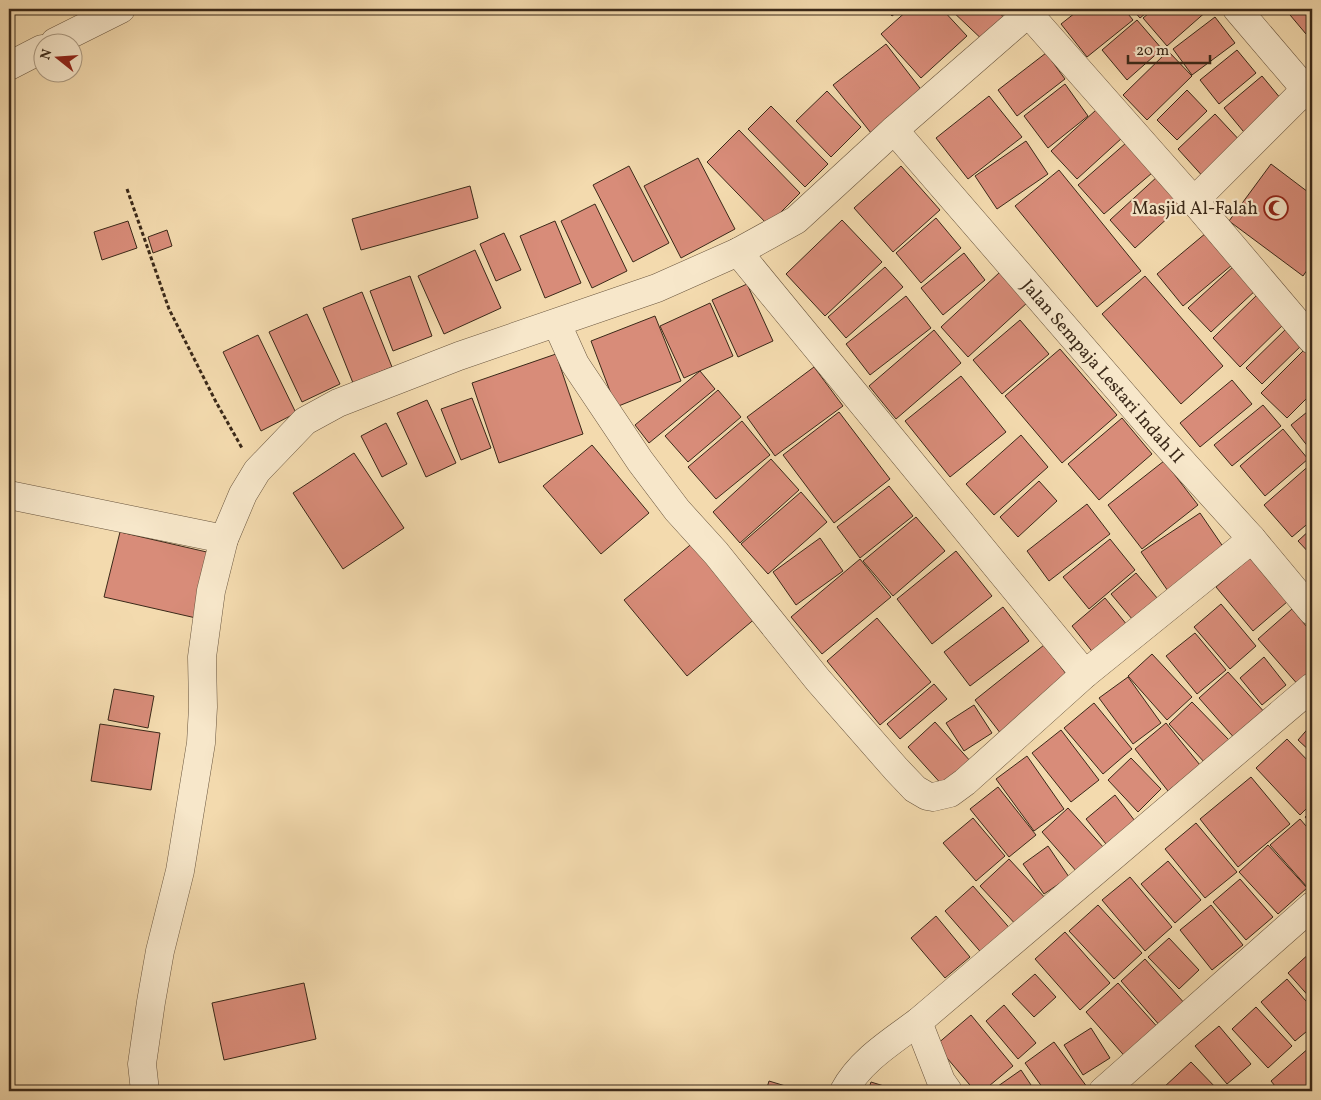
<svg xmlns="http://www.w3.org/2000/svg" width="1321" height="1100" viewBox="0 0 1321 1100" font-family="Vollkorn,serif">
<style>
.building{fill:#d88c79;stroke:#3b2919}
.lines{fill:none;stroke-linecap:round;stroke-linejoin:round}
.minor-casing{stroke:#69553e;stroke-width:29}
.path{stroke:#3b2919;stroke-width:3;stroke-dasharray:4 2.5;stroke-linecap:butt}
.minor{stroke:#f7e7ca;stroke-width:28}
.labels{text-anchor:middle;stroke-width:4.5;stroke-linejoin:round;paint-order:stroke}
.poi-label{font-size:18px;fill:#3b2919;stroke:#f7e7ca;text-anchor:end}
.street-label{font-size:18px;fill:#3b2919;stroke:#f7e7ca}
</style>
<rect width="100%" height="100%" fill="#f3daae"/>
<filter id="stains"><feTurbulence type="fractalNoise" baseFrequency=".004" numOctaves="4"/><feColorMatrix values="0 0 0 0 .2 0 0 0 0 .09 0 0 0 0 .02 0 0 0 .5 -.17"/></filter>
<radialGradient id="worn" r=".72"><stop offset=".6" stop-color="#630" stop-opacity="0"/><stop offset="1" stop-color="#630" stop-opacity=".3"/></radialGradient>
<path class="building" d="M885,9H901L892,16Z
M909,9H942L967,36L921,78L881,34Z
M950,9H995L1009,22L988,45Z
M1080,9H1124L1133,20L1087,57L1061,24Z
M1132,9H1151L1140,18Z
M1154,9H1206L1208,10L1167,46L1143,18Z
M1285,9H1312V28L1306,34Z
M1215,17L1235,43L1192,75L1173,49Z
M1137,20L1162,49L1127,80L1102,50Z
M886,44L923,92L871,133L833,85Z
M1237,50L1256,73L1219,104L1200,80Z
M1168,51L1192,76L1147,120L1123,95Z
M1046,53L1065,79L1017,116L998,90Z
M1262,76L1286,105L1248,137L1224,108Z
M1065,84L1088,116L1048,148L1024,116Z
M1187,90L1207,111L1177,140L1157,120Z
M827,91L861,127L831,157L796,121Z
M989,96L1022,137L968,179L936,138Z
M771,106L828,164L805,187L748,129Z
M1096,110L1122,138L1077,179L1051,151Z
M1215,114L1244,145L1206,180L1178,149Z
M739,130L800,193L768,225L707,162Z
M1026,141L1048,174L997,209L975,176Z
M1126,143L1152,173L1104,214L1078,185Z
M698,158L735,229L681,258L644,186Z
M1271,164L1312,195V263L1303,276L1229,221Z
M629,166L669,243L633,262L593,185Z
M901,166L940,210L893,252L854,208Z
M1059,170L1141,271L1097,307L1015,206Z
M1158,176L1183,204L1135,248L1110,220Z
M470,186L478,218L361,250L352,219Z
M595,204L627,271L592,288L561,221Z
M936,218L961,248L921,283L896,253Z
M842,220L882,262L825,316L786,274Z
M128,221L137,248L102,260L94,232Z
M555,221L581,283L545,298L520,236Z
M167,230L172,246L153,253L148,237Z
M504,233L521,270L496,281L480,244Z
M1206,233L1232,265L1183,306L1157,274Z
M475,250L501,308L444,334L418,276Z
M964,253L985,280L943,315L921,288Z
M1235,265L1257,289L1211,332L1188,308Z
M885,267L903,287L846,338L828,317Z
M1312,270V284L1306,278Z
M1000,272L1028,302L968,357L941,327Z
M410,276L432,336L393,351L370,291Z
M1145,276L1223,366L1181,404L1102,314Z
M747,284L773,341L738,357L712,300Z
M362,292L392,367L353,383L323,308Z
M1259,293L1287,321L1240,367L1213,338Z
M906,296L931,328L870,375L846,344Z
M710,303L733,356L684,378L660,326Z
M307,314L340,384L302,402L269,332Z
M655,316L681,381L616,407L591,341Z
M1020,320L1049,354L1002,394L973,360Z
M1289,326L1305,342L1262,384L1246,368Z
M934,330L961,363L896,419L869,386Z
M258,335L296,413L261,431L223,352Z
M1060,349L1117,415L1062,463L1005,396Z
M1304,350L1312,358V393L1287,418L1261,393Z
M556,354L583,434L499,463L472,383Z
M814,367L843,406L775,456L747,417Z
M700,371L715,389L649,443L635,425Z
M961,376L1006,432L950,477L905,421Z
M1232,380L1252,404L1200,447L1180,423Z
M718,390L741,417L688,462L665,436Z
M472,398L491,448L461,460L441,409Z
M427,400L456,463L426,477L397,413Z
M1263,405L1281,426L1232,466L1214,445Z
M1312,408V445L1309,448L1291,425Z
M839,412L890,479L834,523L783,455Z
M1122,418L1152,454L1099,500L1068,464Z
M742,421L770,455L716,499L688,467Z
M386,423L407,464L382,477L361,436Z
M1283,429L1308,459L1265,496L1240,466Z
M1021,435L1048,467L994,515L966,484Z
M592,445L649,513L601,554L543,486Z
M354,453L404,528L343,569L293,493Z
M771,459L799,490L740,543L713,512Z
M1164,461L1198,505L1142,549L1108,505Z
M1312,463V520L1292,537L1264,505Z
M1039,481L1057,501L1018,537L1000,517Z
M889,486L913,516L860,558L837,527Z
M801,492L827,522L768,574L741,544Z
M1087,504L1110,534L1049,581L1027,551Z
M1200,513L1226,551L1168,591L1141,552Z
M916,517L945,551L893,596L863,561Z
M1312,528V556L1298,541Z
M120,532L211,553L196,618L104,597Z
M820,538L843,571L796,605L773,572Z
M1110,539L1135,570L1089,609L1063,577Z
M695,541L757,617L687,676L624,600Z
M956,551L992,596L932,644L897,599Z
M1250,558L1287,602L1253,631L1216,587Z
M860,559L891,597L822,654L791,617Z
M1136,573L1163,605L1138,626L1111,594Z
M1105,598L1132,631L1098,659L1072,626Z
M1221,604L1256,646L1230,669L1194,627Z
M1003,607L1029,641L970,686L944,652Z
M1292,609L1312,633V677L1300,687L1258,639Z
M877,618L931,682L880,725L827,661Z
M1195,633L1226,670L1197,694L1166,656Z
M1044,645L1070,679L1001,734L975,700Z
M1152,654L1192,697L1167,720L1128,676Z
M1264,657L1286,685L1262,705L1240,678Z
M1228,672L1267,715L1237,741L1199,698Z
M1128,677L1161,723L1133,744L1099,698Z
M934,684L947,699L900,739L887,724Z
M114,689L154,696L148,728L108,720Z
M1192,702L1230,741L1206,764L1169,724Z
M1094,703L1132,749L1103,774L1064,728Z
M974,705L992,733L964,751L946,723Z
M935,722L972,763L944,787L908,747Z
M1166,723L1200,765L1168,791L1135,749Z
M100,724L160,733L151,790L91,781Z
M1312,724V753L1298,740Z
M1061,730L1099,780L1071,802L1032,753Z
M1287,739L1312,765V803L1300,815L1256,768Z
M1027,756L1064,809L1034,831L996,779Z
M1131,758L1161,789L1138,812L1108,780Z
M1251,777L1290,824L1238,867L1200,819Z
M998,787L1036,835L1009,857L970,809Z
M1115,795L1135,821L1106,844L1086,819Z
M1068,808L1104,848L1077,872L1042,832Z
M1312,810V825L1305,817Z
M973,818L1005,856L976,881L943,843Z
M1300,819L1312,833V883L1307,887L1270,845Z
M1196,823L1237,872L1205,898L1165,849Z
M1268,845L1307,888L1278,914L1239,872Z
M1048,846L1069,877L1044,894L1023,864Z
M1009,859L1048,901L1019,928L980,886Z
M1168,861L1201,900L1175,923L1141,884Z
M1130,877L1172,927L1145,951L1102,900Z
M1240,879L1273,917L1246,940L1213,902Z
M973,886L1013,932L985,957L945,911Z
M1098,905L1142,953L1114,979L1069,931Z
M1211,905L1243,945L1212,970L1180,930Z
M936,916L970,957L945,978L911,938Z
M1065,932L1110,983L1080,1010L1035,959Z
M1169,938L1199,970L1179,989L1148,957Z
M1312,951V1000L1288,973Z
M1145,959L1186,1005L1161,1027L1121,981Z
M1035,974L1056,997L1034,1017L1012,994Z
M1287,979L1312,1008V1027L1295,1041L1261,1002Z
M304,983L316,1039L224,1060L212,1003Z
M1118,983L1161,1031L1128,1060L1086,1012Z
M1004,1005L1036,1043L1018,1059L986,1021Z
M1256,1007L1292,1046L1268,1068L1232,1029Z
M971,1015L1013,1066L983,1091H975L936,1045Z
M1219,1026L1251,1064L1227,1084L1195,1046Z
M1091,1028L1110,1058L1083,1075L1064,1045Z
M1054,1042L1090,1091H1045L1025,1063Z
M1310,1047L1312,1050V1091H1279L1271,1081Z
M1191,1062L1219,1091H1166L1163,1088Z
M1021,1070L1035,1091H991Z
M769,1081L802,1091H766Z
M871,1082L900,1091H868Z"/>
<g class="lines">
<g class="minor-casing">
<g id="minor">
<path d="M1237,9L1312,97"/>
<path d="M1028,13L1194,201L1312,340"/>
<path d="M55,42L121,9"/>
<path d="M9,66L42,49"/>
<path id="s1" d="M894,130L1157,434L1252,539L1312,611"/>
<path d="M1194,201L1306,89"/>
<path d="M738,252L1085,674"/>
<path d="M557,324L575,364L640,461L677,510L716,553L818,680L896,769L915,789L927,796L933,797L950,793L965,782L1085,674L1252,539"/>
<path d="M9,495L224,539"/>
<path d="M918,1022L941,1081L948,1091"/>
<path d="M145,1091L142,1064L151,1002L160,951L180,871L201,743L203,707L202,657L211,591L224,539L243,494L257,471L305,421L338,403L459,356L657,288L738,252L796,220L894,130L1033,9"/>
<path d="M844,1091C860,1061 891,1042 918,1022L1312,687"/>
<path d="M1103,1091L1312,906"/>
</g>
</g>
<path class="path" d="M127,189L169,309L216,402L242,448"/>
<use href="#minor" class="minor"/>
</g>
<defs>
<g id="mosque-ring" transform="scale(1.25)"><circle r="9.5" fill="#f7e7ca" stroke="#8f2418" stroke-width="1.5"/><path d="M3.5-4.9A6 6 0 1 0 3.5 4.9A5 5 0 1 1 3.5-4.9Z" fill="#8f2418"/></g>
</defs>
<g fill-rule="evenodd">
<use href="#mosque-ring" x="1276" y="208"/>
</g>
<g class="labels">
<g class="poi-label">
<text x="1258" y="214">Masjid Al-Falah</text>
</g>
<g class="street-label">
<text dy="6" stroke="none"><textPath href="#s1" startOffset="319">Jalan Sempaja Lestari Indah II</textPath></text>
</g>
</g>
<rect width="1321" height="1100" fill="none" stroke="#f3daae" stroke-width="30"/>
<rect x="10" y="10" width="1301" height="1080" fill="none" stroke="#3b2919" stroke-width="2.5"/>
<rect x="15" y="15" width="1291" height="1070" fill="none" stroke="#3b2919"/>
<g transform="translate(58 58) rotate(287)"><circle r="24" fill="#f7e7ca" stroke="#ac9b83"/>
<path d="M0-4L9 19L0 12L-9 19Z" fill="#8f2418"/>
<text y="-8" font-size="14" font-weight="bold" text-anchor="middle" fill="#3b2919">N</text>
</g>
<path d="M1128 55v8h82v-8" fill="none" stroke="#3b2919" stroke-width="2.5"/>
<text x="1136" y="55" font-size="15" fill="#3b2919" stroke="#f7e7ca" stroke-width="4" paint-order="stroke">20 m</text>
<rect width="100%" height="100%" filter="url(#stains)"/>
<rect width="100%" height="100%" fill="url(#worn)"/>
</svg>
